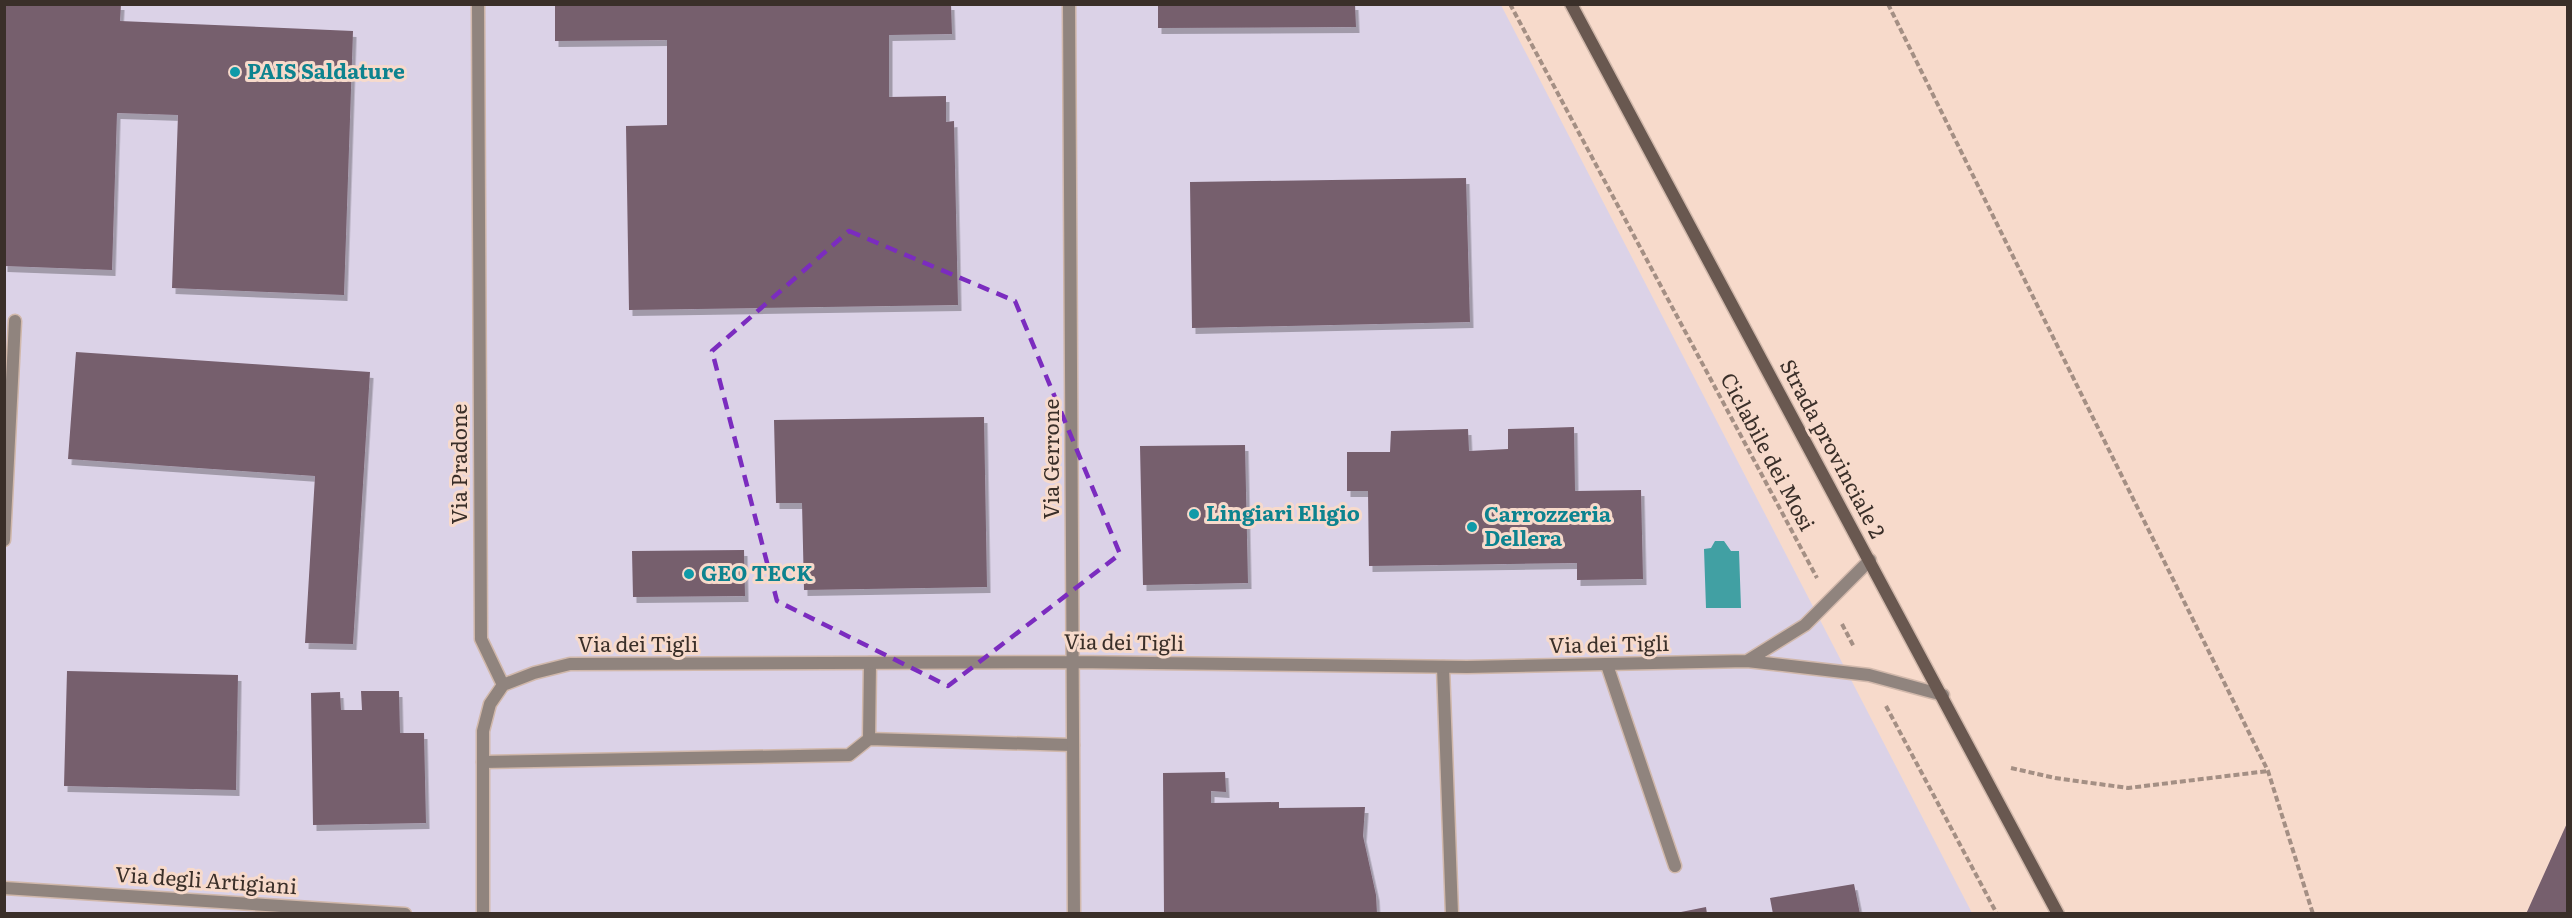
<svg xmlns="http://www.w3.org/2000/svg" width="2572" height="918" viewBox="0 0 2572 918" font-family="Literata,serif">
<style>
.industrial{fill:#dbd2e7}
.water{fill:#41a0a3}
.building{fill:#765e6d;filter:url(#shadow)}
.lines{fill:none;stroke-linecap:round;stroke-linejoin:round}
.lane-casing{stroke:#d1b8ab;stroke-width:15}
.street-casing{stroke:#d1b8ab;stroke-width:15}
.secondary-casing{stroke:#d1b8ab;stroke-width:15}
.path{stroke:#a48f84;stroke-width:4;stroke-dasharray:6 3;stroke-linecap:butt}
.lane{stroke:#90847e;stroke-width:12}
.street{stroke:#90847e;stroke-width:12}
.secondary{stroke:#695850;stroke-width:12}
.marked{fill:none;stroke:#7b2cbf;stroke-width:4.5;stroke-dasharray:12 8;stroke-linejoin:round}
.culture-dot{fill:#0f9aa8;stroke:#f7dacb;stroke-width:2}
.labels{text-anchor:middle;stroke-width:6;stroke-linejoin:round;paint-order:stroke}
.culture-label{font-size:21px;font-weight:bold;fill:#0d838f;stroke:#f7dacb;text-anchor:start}
.street-label{font-size:21px;fill:#3a2f29;stroke:#f7dacb}
</style>
<defs>
<filter id="shadow"><feDropShadow dx="3.5" dy="6" stdDeviation="0" flood-color="#0004"/></filter>
</defs>
<rect width="100%" height="100%" fill="#f7dacb"/>
<path class="industrial" d="M5,4L1501,5L1972,913L5,914Z"/>
<path class="water" d="M1715,541H1724L1731,551H1739L1741,608H1706L1704,549L1711,548Z"/>
<path class="building" d="M4,4H121L120,21L353,31L344,295L172,288L178,115L117,113L112,270L4,266Z
M555,4H951L952,34L889,35V97L946,96V122L954,121L958,305L629,310L626,126L667,125V40L555,41Z
M1158,4H1355L1356,27L1158,28Z
M1466,178L1470,322L1192,328L1190,182Z
M76,352L370,372L353,644L305,643L315,476L68,459Z
M984,417L987,587L804,590L802,503H776L774,420Z
M1574,427L1575,491L1641,490L1643,579L1577,580V563L1369,566L1368,491H1347V452H1390L1391,431L1468,429L1469,451L1508,449V429Z
M1245,445L1248,583L1143,585L1140,446Z
M744,550L745,596L633,597L632,551Z
M67,671L238,675L236,790L64,786Z
M361,691H399L400,733H424L426,823L313,825L311,693L340,692L341,710H362Z
M1225,772L1226,792L1211,791V803L1279,802V808L1365,807L1363,836L1376,895L1377,914H1164L1163,773Z
M2568,821V914H2526Z
M1854,884L1860,914H1773L1770,898Z
M1706,907L1707,914H1681V912Z"/>
<g class="lines">
<g class="lane-casing">
<path id="lane" d="M1607,665L1675,866
M1443,667L1452,914
M869,739L870,663
M483,762L849,755L869,739L1073,745"/>
</g>
<g class="street-casing">
<path id="street" d="M478,4L481,639L503,685L490,704L483,731V914
M1069,4L1074,914
M4,540L15,321
M1747,661L1805,625L1870,560
M503,685L534,673L570,664L1072,662L1467,667L1747,661L1869,675L1943,695
M4,888L405,914"/>
</g>
<g class="secondary-casing">
<path id="secondary" d="M1571,4L2058,914"/>
</g>
<path class="path" d="M1510,4L1817,578
M1888,4L2268,771L2313,914
M1842,624L1854,647
M1886,706L1997,914
M2011,768L2055,778L2128,788L2268,771"/>
<use href="#lane" class="lane"/>
<use href="#street" class="street"/>
<use href="#secondary" class="secondary"/>
</g>
<path class="marked" d="M849,231L1015,301L1120,554L948,686L777,601L712,351Z"/>
<g class="culture-dot">
<circle cx="235" cy="72" r="6"/>
<circle cx="1194" cy="514" r="6"/>
<circle cx="1472" cy="527" r="6"/>
<circle cx="689" cy="574" r="6"/>
</g>
<g class="labels">
<g class="culture-label">
<text x="247" y="79">PAIS Saldature</text>
<text x="1206" y="521">Lingiari Eligio</text>
<text x="1484" y="522">Carrozzeria<tspan x="1484" dy="24">Dellera</tspan></text>
<text x="701" y="581">GEO TECK</text>
</g>
<g class="street-label">
<text transform="translate(1832 449) rotate(62)" y="7">Strada provinciale 2</text>
<text transform="translate(1767 452) rotate(62)" y="7">Ciclabile dei Mosi</text>
<text transform="translate(1052 459) rotate(-90)" y="7">Via Gerrone</text>
<text transform="translate(460 464) rotate(-90)" y="7">Via Pradone</text>
<text transform="translate(1124 643) rotate(1)" y="7">Via dei Tigli</text>
<text x="638" y="652">Via dei Tigli</text>
<text transform="translate(1609 645) rotate(-1)" y="7">Via dei Tigli</text>
<text transform="translate(206 881) rotate(4)" y="7">Via degli Artigiani</text>
</g>
</g>
<rect width="2572" height="918" fill="none" stroke="#3a2f29" stroke-width="12"/>
</svg>
